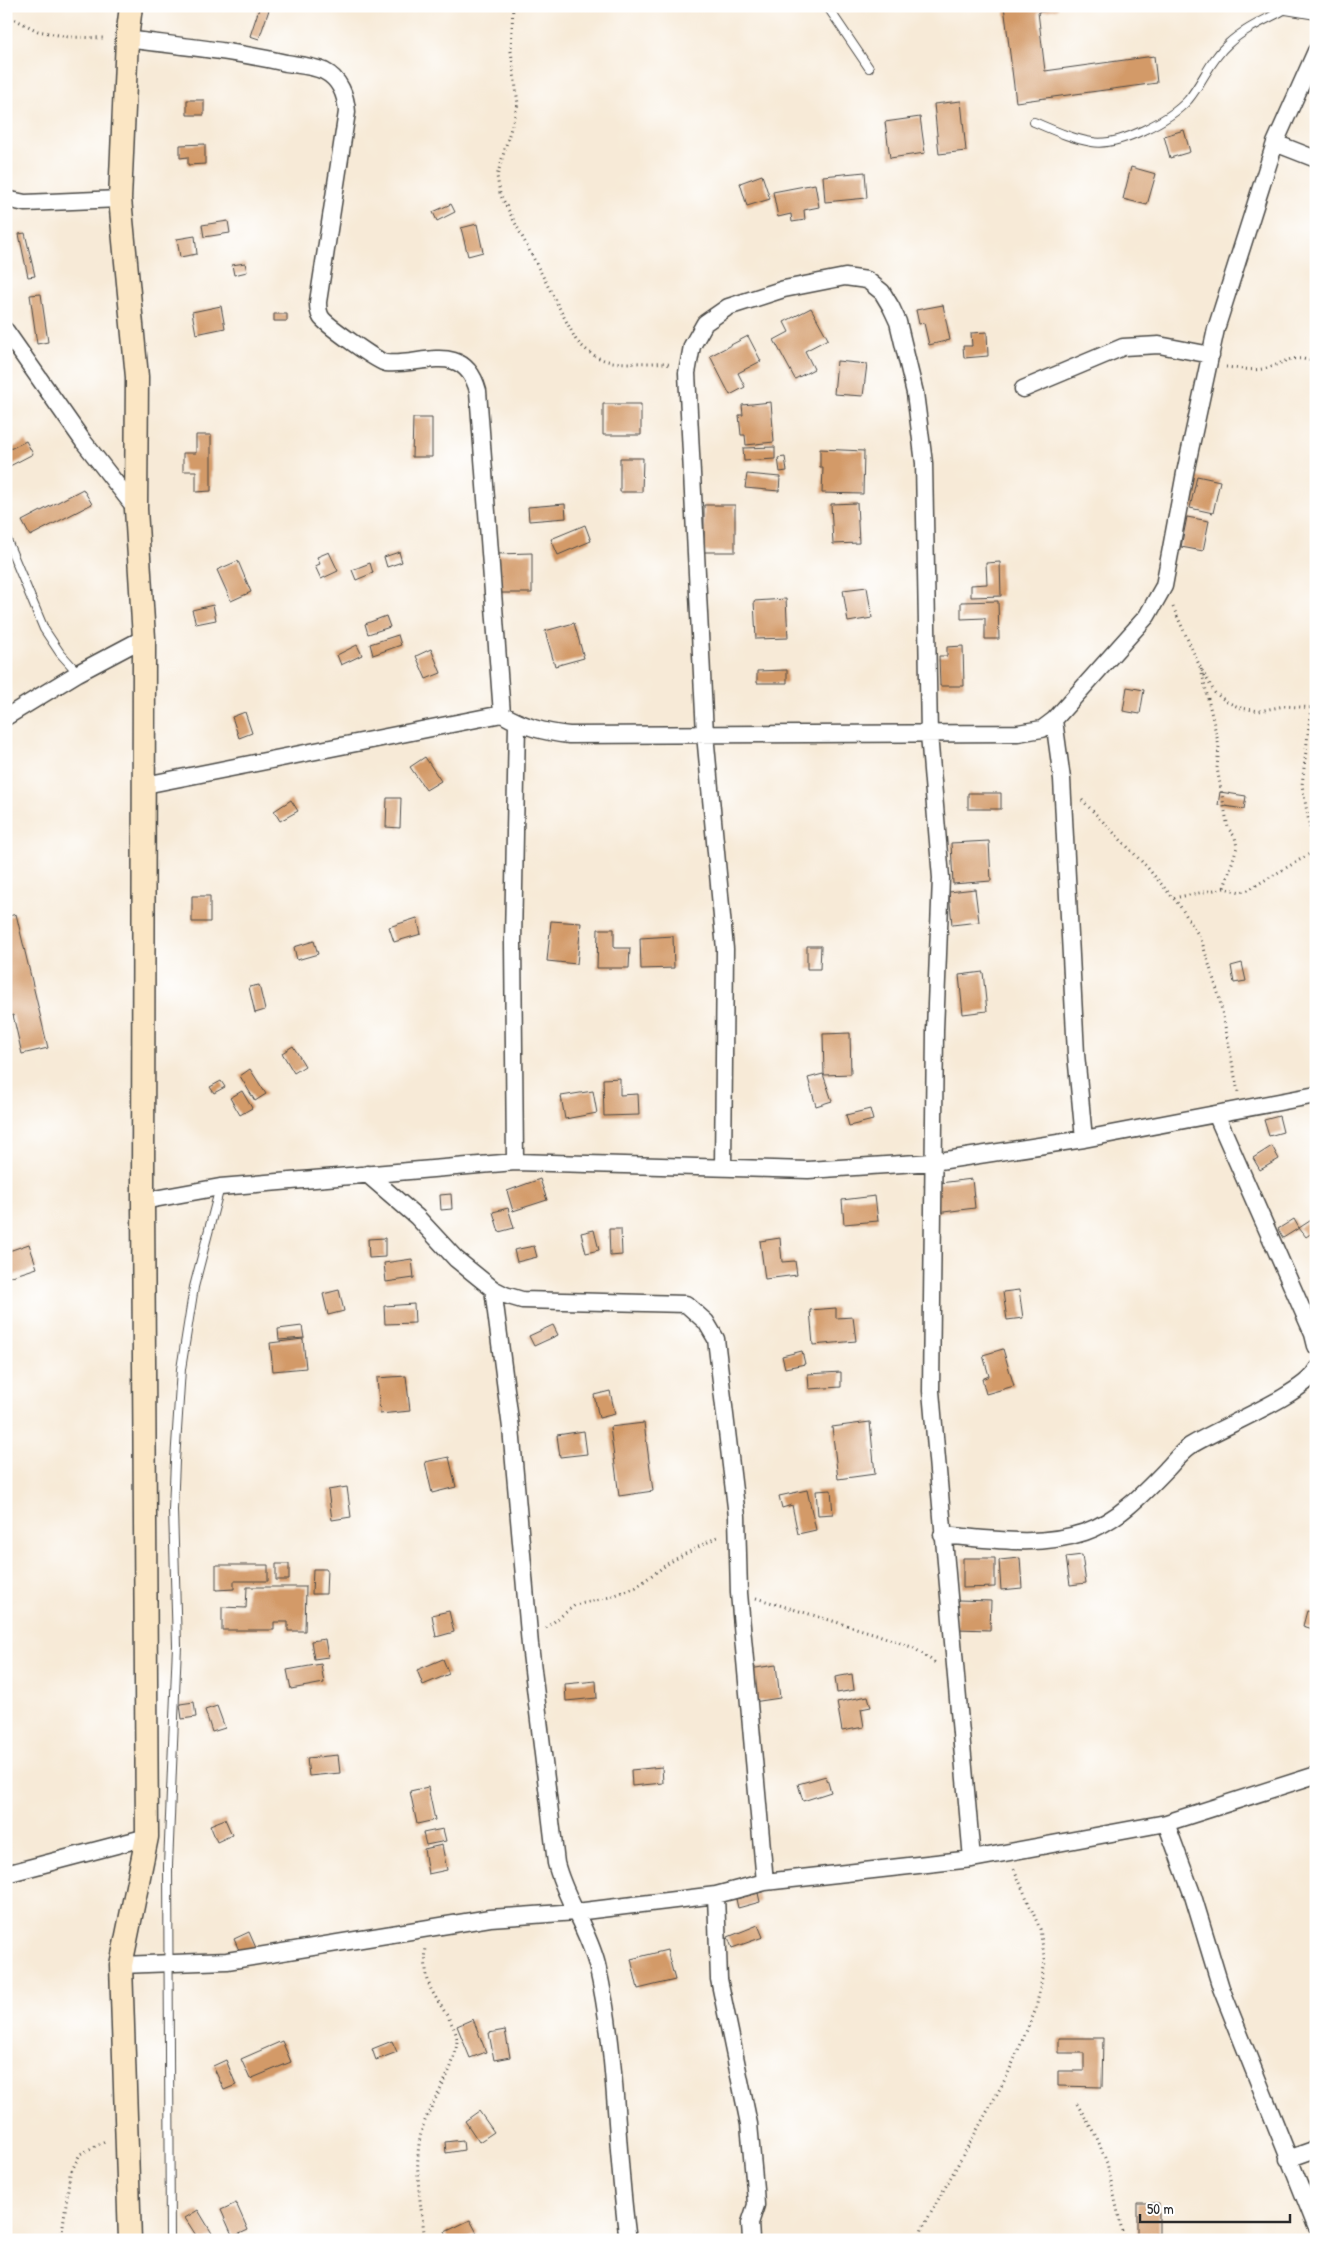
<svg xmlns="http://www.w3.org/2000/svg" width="1322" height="2246" viewBox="0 0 1322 2246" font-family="'Patrick Hand',sans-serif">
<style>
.building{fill:#d39a68}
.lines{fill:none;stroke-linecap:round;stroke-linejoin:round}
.lane-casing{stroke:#4a4845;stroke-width:10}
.street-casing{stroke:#4a4845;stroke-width:19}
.secondary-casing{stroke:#4a4845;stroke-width:25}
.path{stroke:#4a4845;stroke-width:3;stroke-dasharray:1 4;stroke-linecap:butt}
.lane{stroke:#fff;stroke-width:8}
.street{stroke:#fff;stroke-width:16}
.secondary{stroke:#fbe6c4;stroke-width:22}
</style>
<rect width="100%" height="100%" fill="#fff"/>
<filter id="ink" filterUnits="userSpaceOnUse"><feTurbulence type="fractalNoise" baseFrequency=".02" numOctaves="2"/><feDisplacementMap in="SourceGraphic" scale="10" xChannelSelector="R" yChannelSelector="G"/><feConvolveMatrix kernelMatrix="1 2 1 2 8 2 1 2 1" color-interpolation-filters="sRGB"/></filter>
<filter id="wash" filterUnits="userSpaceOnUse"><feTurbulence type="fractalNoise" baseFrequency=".0096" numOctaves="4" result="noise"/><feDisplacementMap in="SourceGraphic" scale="20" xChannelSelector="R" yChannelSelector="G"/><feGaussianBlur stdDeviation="1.12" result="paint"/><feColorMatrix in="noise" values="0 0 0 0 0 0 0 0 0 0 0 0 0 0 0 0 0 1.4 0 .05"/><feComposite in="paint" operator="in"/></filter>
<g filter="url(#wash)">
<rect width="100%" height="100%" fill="#f7ead7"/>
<g id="blocks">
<path class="building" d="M260,6L270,7L259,39L250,36Z
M1004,6H1058V9L1038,12L1045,71L1154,56L1157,83L1016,102Z
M187,100H204V115H187Z
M961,101L966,151L939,154L934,104Z
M920,117L925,153L890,158L885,122Z
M1184,130L1190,152L1170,158L1164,136Z
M205,144V164L188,165V157L180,158V145Z
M1131,167L1156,174L1147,205L1123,199Z
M865,172L867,198L825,202L823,176Z
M762,175L770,199L747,206L740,183Z
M815,184L819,207L804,210L805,220L792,222L791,214L778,217L773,192Z
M451,204L455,212L437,221L433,212Z
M228,221L230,233L204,237L202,225Z
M477,224L483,252L468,256L461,228Z
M25,233L35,276L28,277L19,234Z
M195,236L197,254L180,257L177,239Z
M245,263L247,272L234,275L232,265Z
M41,294L48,342L37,344L30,295Z
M943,305L950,340L929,345L924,323L919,324L916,310Z
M221,306L225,328L196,334L192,312Z
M811,308L828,339L805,351L814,369L795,379L774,340L789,332L784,322Z
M274,314H287V321H274Z
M987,332L988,356L964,358L963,346H972L971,333Z
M748,336L761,361L738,373L745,387L730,395L710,356Z
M837,361L867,364L863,396L834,394Z
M771,402L774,442L746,445L745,435H741L739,415H743L742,405Z
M603,404H641V435H603Z
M413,418H432V457H412Z
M196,435H211V491L196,492V471H183V453H196Z
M26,441L33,454L6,468V451Z
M775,447V459L744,461L743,448Z
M820,449L864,451L863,494L822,493L823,467H820Z
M785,457L787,471L780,472L778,458Z
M620,458H643L642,492H620Z
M747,474L780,477L779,491L745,488Z
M1197,476L1220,481L1213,513L1190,508Z
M83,489L92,504L30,536L22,521Z
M857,503L859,543L833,544L831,504Z
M565,504L566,518L529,521L528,507Z
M704,505H735V552H704Z
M1187,517L1209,521L1203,551L1181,547Z
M585,525L591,541L558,555L551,539Z
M329,552L338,571L321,579L315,566L320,564L317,557Z
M399,552L402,562L387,567L384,557Z
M532,553V593H496V554Z
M238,561L251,592L231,601L217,570Z
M1000,562L1001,596L971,597V585L987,584L986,563Z
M370,563L373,573L356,580L352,570Z
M867,587L872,618L848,622L843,590Z
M786,599L788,638L756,639L754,601Z
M998,601L999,639H985V618L961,619V602Z
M213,605L216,620L196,624L192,610Z
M386,616L390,627L368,634L365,624Z
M574,623L584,658L555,666L545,631Z
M398,635L401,645L373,655L370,644Z
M357,645L362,655L341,665L337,655Z
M963,646L964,686H940L939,656H947V647Z
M431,649L441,673L426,679L416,656Z
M787,670V683H757V671Z
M1127,687L1144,690L1140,714L1123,711Z
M245,712L252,733L239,738L232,717Z
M425,757L441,781L426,790L410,767Z
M6,764L10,765L7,787H6Z
M1220,792L1246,796L1244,809L1218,805Z
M968,793H1001V809H968Z
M387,798H401L400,828L386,827Z
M291,800L298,811L280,821L274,811Z
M989,841L991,881L953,884L951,843Z
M975,889L979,922L952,925L949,892Z
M192,896H210V922H192Z
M16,914L48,1048L22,1054L13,1015L6,1017V917Z
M417,918L421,934L394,942L389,927Z
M551,921L581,923L577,964L547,961Z
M598,929H614V948H630L629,968H597Z
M673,936L674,968L641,969L640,938Z
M314,941L318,954L297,960L294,947Z
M807,946H821L820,969H807Z
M1242,963L1246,981L1234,983L1231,966Z
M983,972L987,1011L963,1014L959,975Z
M259,985L265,1010L255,1013L249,987Z
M850,1033L851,1074L824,1075L823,1034Z
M293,1046L305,1066L294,1073L282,1053Z
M250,1069L266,1094L255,1101L240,1076Z
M823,1074L832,1101L816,1106L808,1078Z
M620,1078V1095L638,1094L639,1115L604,1116L603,1079Z
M221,1081L225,1087L214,1093L210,1087Z
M242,1091L252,1108L240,1115L230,1098Z
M593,1091L597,1113L565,1119L561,1096Z
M870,1109L873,1120L849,1126L846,1115Z
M1279,1116L1283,1132L1269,1136L1264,1120Z
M1272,1146L1279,1159L1260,1170L1253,1158Z
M540,1179L547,1200L513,1211L507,1191Z
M972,1179L975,1208L928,1214L924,1185Z
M451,1194L452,1209L441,1210L440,1195Z
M875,1196L878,1221L844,1224L842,1200Z
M508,1208L514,1228L499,1232L493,1212Z
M1316,1217V1230L1306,1237L1299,1228Z
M1294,1219L1299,1228L1283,1238L1278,1229Z
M609,1229H621L622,1255L610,1256Z
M594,1230L599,1250L586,1253L581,1233Z
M385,1238V1257L369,1258L368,1239Z
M780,1238L782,1262L795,1261L797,1275L765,1279L760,1241Z
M29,1244L37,1268L6,1278V1252Z
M534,1246L537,1257L517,1262L514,1250Z
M412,1259L414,1278L386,1282L384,1263Z
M339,1290L344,1311L328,1315L323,1294Z
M1019,1290L1023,1318L1007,1320L1003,1292Z
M414,1304L415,1323L385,1324L384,1306Z
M836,1308V1318L853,1317L856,1341L813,1345L810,1310Z
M553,1325L558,1335L534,1346L529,1336Z
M302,1326L304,1338L279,1340L278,1329Z
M303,1339L306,1368L273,1371L270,1343Z
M1003,1349L1014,1386L986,1394L982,1379L989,1376L983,1355Z
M802,1351L805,1364L785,1368L782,1356Z
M841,1372V1387L809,1389L808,1374Z
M406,1376L410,1411L380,1414L377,1378Z
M610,1391L615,1414L599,1418L594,1395Z
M870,1422L875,1474L838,1479L832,1427Z
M644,1423L653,1491L619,1496L610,1427Z
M584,1431L587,1454L560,1457L557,1435Z
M449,1457L456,1487L432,1493L425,1462Z
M347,1487L351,1517L332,1520L328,1490Z
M807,1490L816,1530L798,1534L792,1505L782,1508L779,1496Z
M831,1490L833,1514L818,1515L816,1491Z
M1082,1555L1086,1583L1070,1585L1066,1557Z
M963,1558H995V1587L963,1588Z
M1020,1558L1022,1588L1001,1590L999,1560Z
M276,1564H289V1580H276Z
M216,1565H268V1581H234V1589L216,1590Z
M313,1569H327L326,1594H312Z
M247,1587H306L305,1631H288V1622H274V1630H222V1607L246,1608Z
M958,1600L991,1601L990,1630L957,1629Z
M449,1611L454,1632L436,1637L432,1615Z
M1307,1611L1316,1613V1630L1303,1626Z
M325,1639L328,1657L314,1659L311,1641Z
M443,1659L449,1674L423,1685L417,1670Z
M321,1664L324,1683L291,1689L287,1670Z
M776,1665L780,1698L753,1702L749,1669Z
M852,1674L854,1690L837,1693L835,1677Z
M596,1681L597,1698L566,1701L565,1684Z
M868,1696L871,1707L861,1709L864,1727L842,1731L837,1702Z
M194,1702L196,1717L182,1719L180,1704Z
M217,1706L225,1728L212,1732L205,1710Z
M338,1755L340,1773L309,1776L307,1758Z
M662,1767L663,1783L632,1786L631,1770Z
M826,1776L831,1792L803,1801L798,1784Z
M428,1787L435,1820L417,1824L410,1791Z
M225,1819L232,1835L217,1842L210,1825Z
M443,1829L446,1841L426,1845L423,1833Z
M442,1845L447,1870L428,1874L424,1849Z
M758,1893L760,1902L738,1908L736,1899Z
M758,1925L763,1937L732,1948L728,1937Z
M249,1932L256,1948L241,1955L234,1939Z
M667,1950L675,1980L638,1989L631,1959Z
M473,2019L486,2052L470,2058L457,2026Z
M505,2030L510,2057L494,2060L489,2033Z
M1059,2038H1103L1102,2087L1058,2086V2071H1084V2053H1059Z
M282,2041L291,2062L250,2079L241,2059Z
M392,2041L397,2052L376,2060L372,2049Z
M226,2060L236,2085L224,2090L213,2066Z
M479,2111L494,2132L479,2142L465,2121Z
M463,2140L464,2150L446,2153L445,2142Z
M236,2203L248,2230L233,2237L221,2210Z
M1137,2203H1159V2234H1137Z
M198,2210L213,2235L206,2240H199L185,2218Z
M470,2220L477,2233L463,2240H449L445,2232Z"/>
</g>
</g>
<g filter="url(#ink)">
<use href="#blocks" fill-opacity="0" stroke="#4a4845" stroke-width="1"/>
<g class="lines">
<g class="lane-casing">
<path id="lane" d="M827,6L869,68
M1261,6L1316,15
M1034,122C1053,130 1072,139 1092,142C1119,147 1171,119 1188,100C1203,82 1210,60 1228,44C1244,29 1265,20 1284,10
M6,538L44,629L60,653L78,673
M170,2240L168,1866L177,1645L173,1510L175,1461L181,1369L194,1287L220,1187"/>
</g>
<g class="street-casing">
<path id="street" d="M127,39C180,46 234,51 286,63C298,65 313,66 324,71C340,79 346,96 347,112L318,302C318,307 318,312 321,317C325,324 378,362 386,363C420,367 464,339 478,391L502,714
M1275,143L1316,159
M6,199L25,203L120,199
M6,331L83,441L136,509
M1023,389L1123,347L1159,345L1211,355
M6,717L78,673L144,638
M1054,720L1062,779L1076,1054L1084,1139
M145,785L502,714C524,727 544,732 569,735L1018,733L1042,729L1054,720L1147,616L1164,586L1185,473L1216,329L1275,143L1316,51
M1216,1114L1313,1334L1316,1346
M515,1162L513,942L517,723
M723,1167L725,949L705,734L687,373L692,346L705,323L728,307L784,289L845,277L867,280L882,292L891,307L898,322L915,393L924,463L929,734L941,878L935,1030L931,1391L972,1859
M367,1174L417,1217L456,1259L493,1289L505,1295L522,1300L686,1304L706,1322L716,1339L737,1516L739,1593L765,1882
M143,1201L220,1187L515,1162L808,1170L933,1162L1084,1139L1316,1095
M493,1289L511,1428L530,1645L556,1863C565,1899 588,1929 597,1965C618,2054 615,2149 628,2240
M942,1535C990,1539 1038,1548 1085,1532C1117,1521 1143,1494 1166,1470C1173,1463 1181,1452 1190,1446C1216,1429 1305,1394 1316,1370
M1166,1823L1193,1896L1221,1988L1316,2226
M6,1874L147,1837
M716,1895L719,1979L749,2124L755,2189L756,2205L750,2223L751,2240
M121,1965L227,1961L490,1918L576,1912L716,1895L765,1882L972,1859L1166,1823L1316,1775
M1288,2159L1316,2149"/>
</g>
<g class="secondary-casing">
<path id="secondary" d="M130,2240L121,1965L147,1837L143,1201L144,638L136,509L137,377L120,199L127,39L131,6"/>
</g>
<path class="path" d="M513,6L511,51L518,104L497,176L500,194L576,340C602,368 617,362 651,363C658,363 664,362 670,365
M6,15L38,31L68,37L106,38
M1226,367C1237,368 1252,371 1262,369C1288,364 1285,353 1316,362
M1173,607L1201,669L1215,693L1227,702L1241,708L1259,711L1284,706L1316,708
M1201,669L1219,746L1217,768L1228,828L1235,837L1237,847L1224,888
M1082,800L1146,866L1180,906L1201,939L1219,996L1238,1092
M1174,898L1224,888L1241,892L1248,890L1308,855L1314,849L1302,785L1311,708
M756,1598L876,1634L914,1648L937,1664
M546,1628L575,1605L610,1597L636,1587L670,1562L719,1536
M1077,2104L1097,2138L1107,2163L1124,2240
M61,2240L70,2174L80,2154L107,2140
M425,2240C421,2204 412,2161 423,2126C433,2098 455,2071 457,2041C458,2027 436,2001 430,1987C425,1973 425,1960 426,1946
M919,2240L922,2229L1007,2076L1036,2009L1045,1962L1040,1929L1014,1869"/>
<use href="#lane" class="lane"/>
<use href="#street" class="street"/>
<use href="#secondary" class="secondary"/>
</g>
</g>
<rect width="1322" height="2246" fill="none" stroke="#fff" stroke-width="25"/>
<path d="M1140 2214v8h150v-8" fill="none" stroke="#2b2b2b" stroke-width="2.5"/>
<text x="1147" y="2214" font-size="15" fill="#2b2b2b" stroke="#ffffff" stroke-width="4" paint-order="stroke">50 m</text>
</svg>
